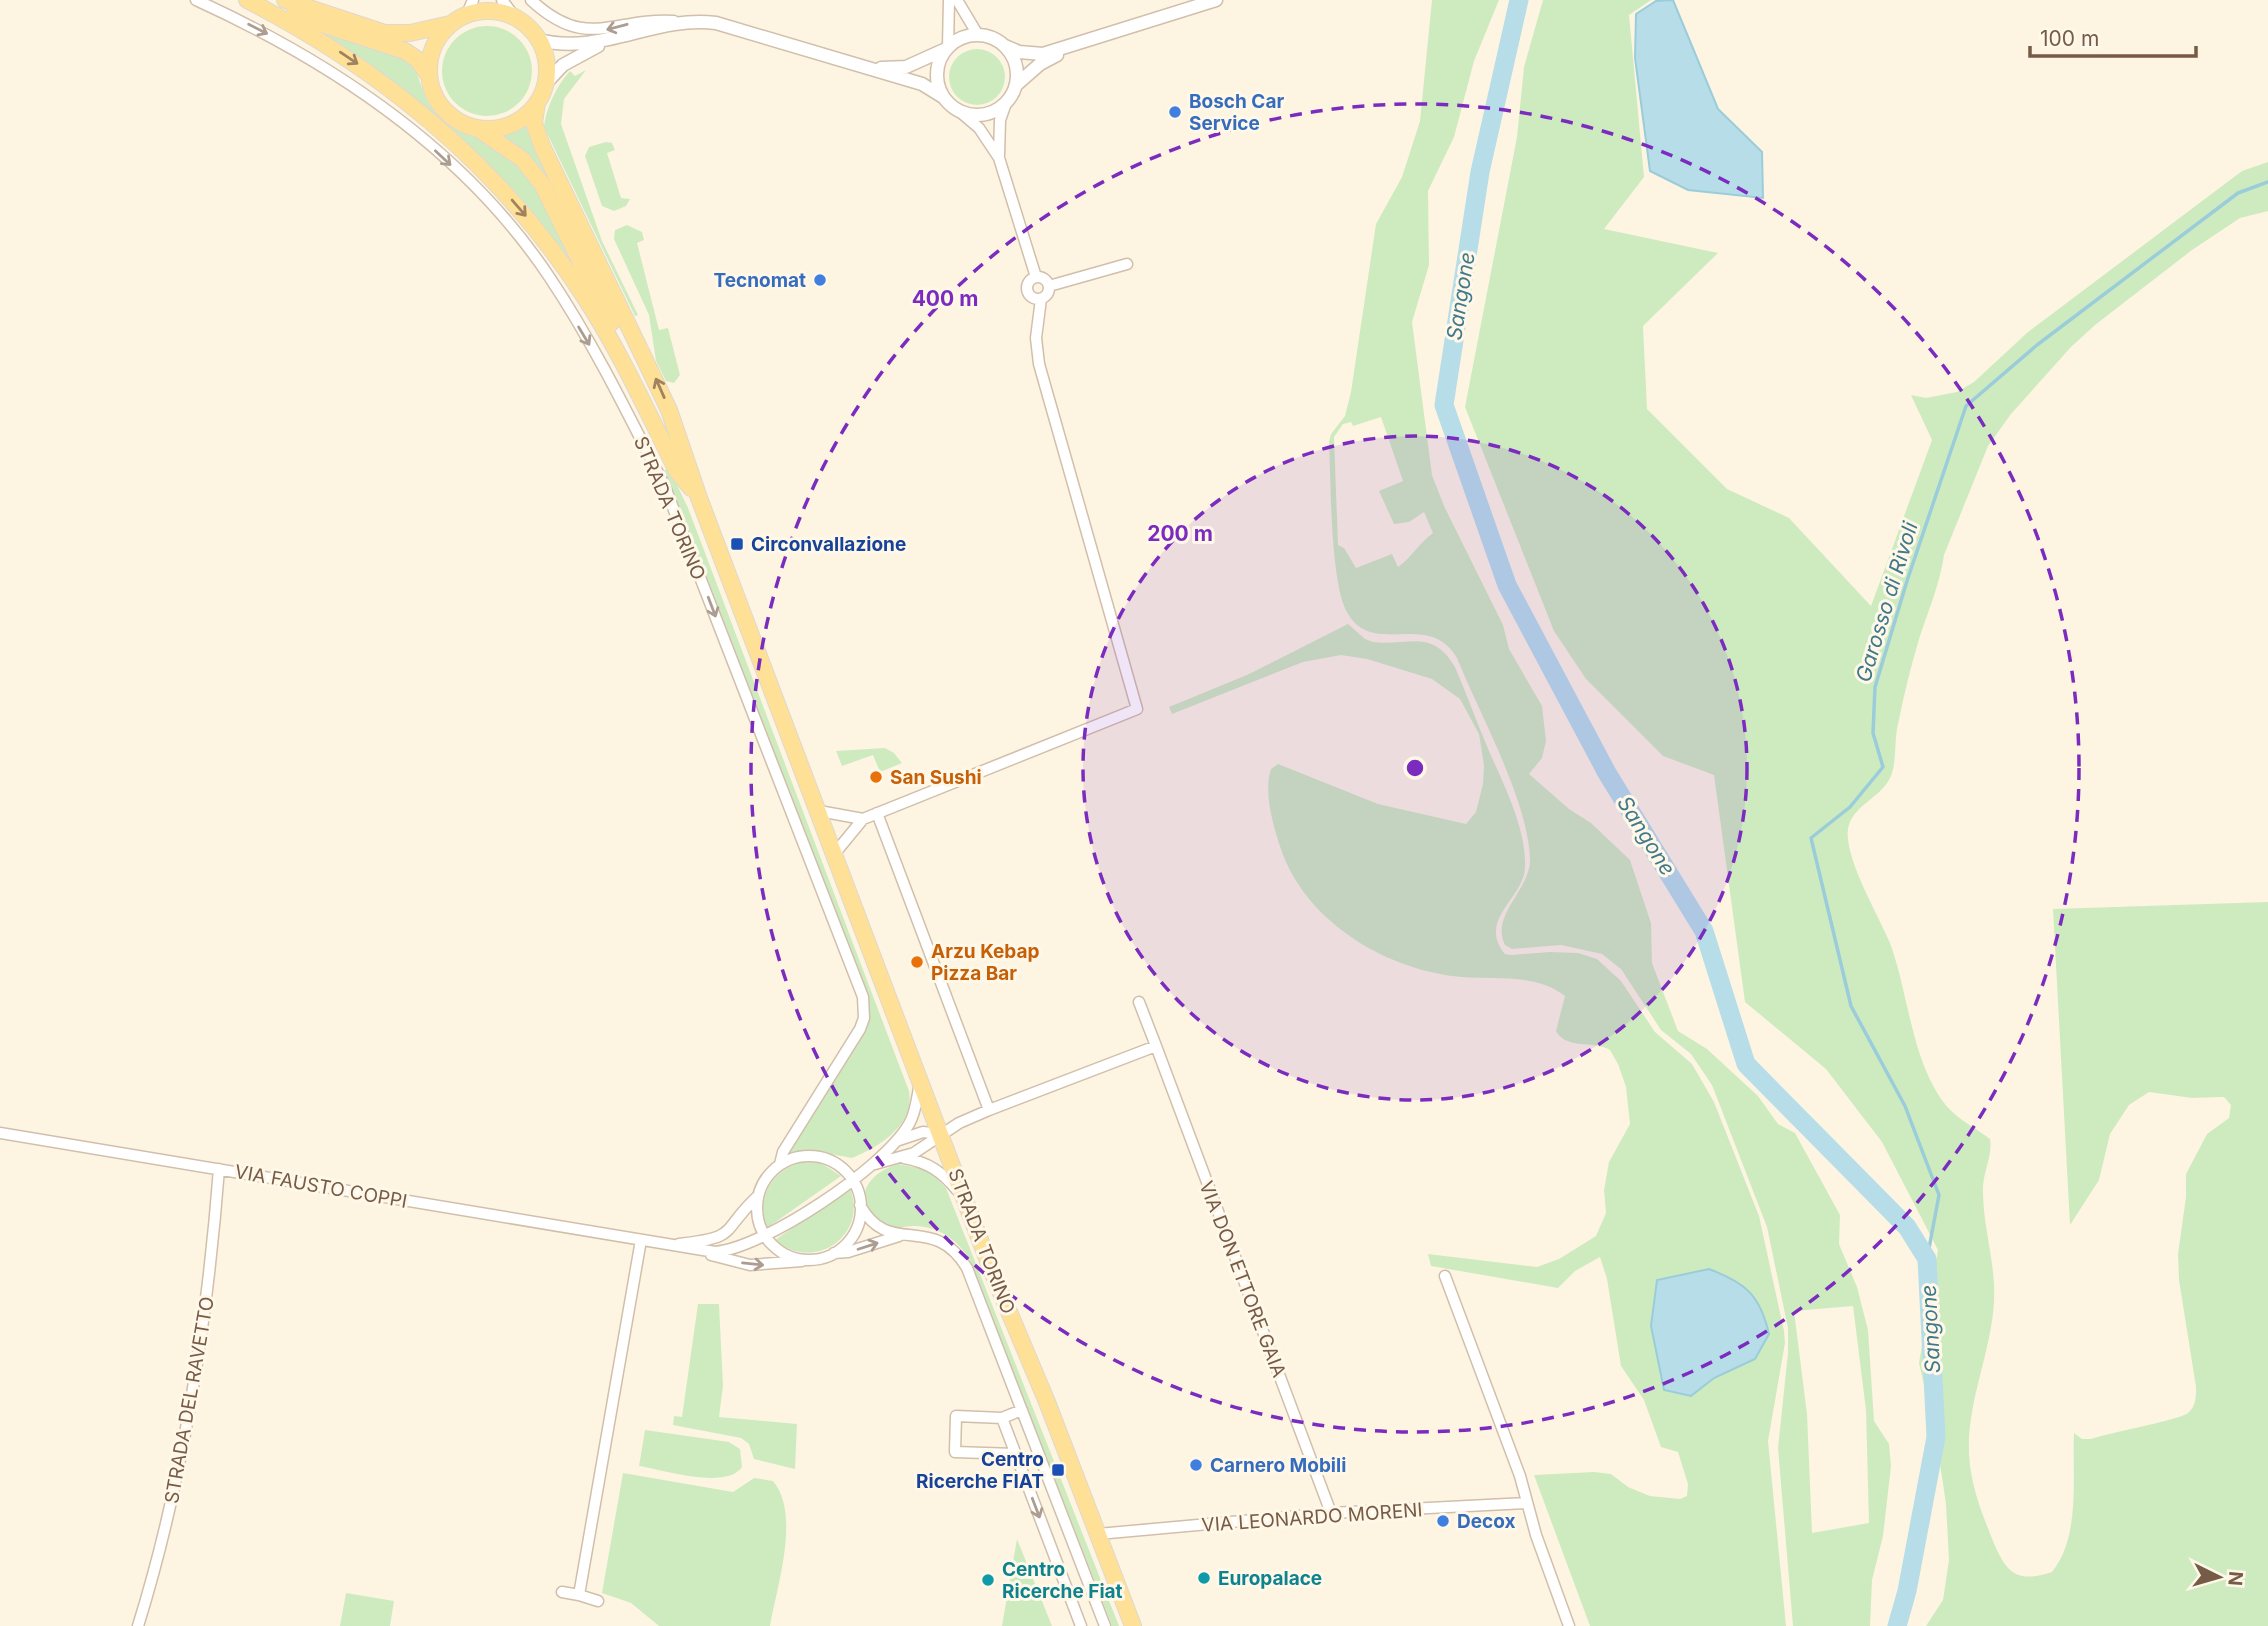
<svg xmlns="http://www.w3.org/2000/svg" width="2268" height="1626" viewBox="0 0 2268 1626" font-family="Inter,sans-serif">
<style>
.green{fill:#ceebc0;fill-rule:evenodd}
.water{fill:#b6dde8;stroke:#9bccda;stroke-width:2}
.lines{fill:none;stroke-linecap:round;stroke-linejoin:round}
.stream{stroke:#9bccda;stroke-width:3.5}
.river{stroke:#b6dde8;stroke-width:19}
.minor-casing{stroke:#d1bfab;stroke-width:13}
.tertiary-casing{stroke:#d1bfab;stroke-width:15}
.primary-casing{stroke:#ded8d3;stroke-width:18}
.minor{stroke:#fff;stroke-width:10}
.tertiary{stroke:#fff;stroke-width:12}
.primary{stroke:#ffe097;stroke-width:16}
.oneway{stroke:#ad9d91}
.oneway2{stroke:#9f835f}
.ring{fill:none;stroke:#7b2cbf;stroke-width:3.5;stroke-dasharray:12 9}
.shop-dot{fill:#3f7fe0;stroke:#fff8e9;stroke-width:2.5}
.transit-dot{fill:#1a4fb4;stroke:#fff8e9;stroke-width:2.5}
.food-dot{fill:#e8710a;stroke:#fff8e9;stroke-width:2.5}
.culture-dot{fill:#0f9aa8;stroke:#fff8e9;stroke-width:2.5}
.labels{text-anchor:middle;stroke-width:6;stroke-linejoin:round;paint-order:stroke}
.shop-label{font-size:19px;font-weight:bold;fill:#366cbe;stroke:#fff8e9;text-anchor:start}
.street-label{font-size:19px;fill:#765b47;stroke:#fff8e9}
.transit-label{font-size:19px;font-weight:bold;fill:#164399;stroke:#fff8e9;text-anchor:start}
.food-label{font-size:19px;font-weight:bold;fill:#c56008;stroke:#fff8e9;text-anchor:start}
.culture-label{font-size:19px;font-weight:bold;fill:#0d838f;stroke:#fff8e9;text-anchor:start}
.water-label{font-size:21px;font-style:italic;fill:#40798b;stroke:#fff8e9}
.centre{fill:#7b2cbf;stroke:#fff8e9;stroke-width:3.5}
.ring-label{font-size:21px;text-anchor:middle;font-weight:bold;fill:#7b2cbf;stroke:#fff8e9;stroke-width:6;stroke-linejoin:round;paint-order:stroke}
</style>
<rect width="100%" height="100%" fill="#fdf5e2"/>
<path class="green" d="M1432,0H1499L1474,61L1454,137L1428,191L1429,265L1412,322L1432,475L1444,506L1503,625L1509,649L1542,706L1546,741L1542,758L1529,774L1569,809L1591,823L1630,860L1651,923L1652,963L1678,1031L1707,1049L1758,1096L1778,1124L1795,1133L1840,1215L1839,1244L1857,1287L1868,1330L1874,1421L1889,1444L1891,1466L1883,1536L1872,1580L1870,1626H1793L1778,1448L1788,1353V1328L1767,1227L1712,1085L1691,1054L1661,1030L1621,969L1602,954L1561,945L1512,949L1505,945C1490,915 1530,890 1530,860C1529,802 1479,713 1457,658C1428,609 1372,659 1347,612C1330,582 1331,480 1329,442L1331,434L1345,416L1351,392L1376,224L1402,177L1420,121ZM1381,417L1403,481L1379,491L1394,524L1409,522L1424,512L1433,533C1419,543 1412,557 1398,567L1392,554L1356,568L1344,548L1338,545L1334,437L1343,424L1351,422L1353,426ZM1853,1306L1866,1410L1869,1523L1812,1533L1807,1414L1794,1311Z
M1543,0H1651L1629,15L1644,177L1604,229L1718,253L1643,326L1647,409L1727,489L1789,518L1871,606L1932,440L1911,395L1926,398L1957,392L1974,382L2028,332L2242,171L2268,162V211L2240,218L2192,250L2095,325L2071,347L2011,414L1988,446L1944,555C1940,583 1929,609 1920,636C1911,665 1904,695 1898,724C1894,740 1897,761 1891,776C1882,798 1852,805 1848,829C1844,858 1879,916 1890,943C1909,995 1910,1052 1941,1099C1953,1117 1973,1126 1990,1139C1993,1156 1982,1174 1983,1191C1983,1229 1996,1262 1994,1302C1991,1356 1963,1410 1970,1465C1973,1491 1983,1516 1993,1541C2006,1572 2016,1584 2052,1572C2081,1536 2072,1476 2074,1433L2082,1439H2091C2108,1433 2179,1420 2188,1413C2196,1406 2196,1397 2196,1387L2179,1280L2178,1254L2186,1197V1174L2207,1134L2229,1118L2231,1105L2224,1097L2192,1098L2149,1092L2129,1105L2110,1134L2099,1180L2070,1225L2053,909L2268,902V1626H1926L1943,1600L1949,1560L1946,1504L1936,1437L1919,1363L1938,1250L1882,1142L1826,1069L1745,1002L1714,775L1663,756L1586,679L1554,631L1465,407L1517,137L1524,67Z
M442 71a45 45 0 1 1 90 0a45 45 0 1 1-90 0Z
M309,26L409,59C420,74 421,92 431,107C449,131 478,132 500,149C542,180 560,232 584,278L580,280L389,79Z
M949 77a28 28 0 1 1 56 0a28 28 0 1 1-56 0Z
M586,70L564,99L561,124L602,241L638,315L635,316L544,127C546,108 557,85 570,71L575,76Z
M527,126L531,140L557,194L518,147L503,136Z
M606,142L612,143L615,150L607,153L621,198L630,199L626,206L614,211L602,206L585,156L589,147Z
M627,225L642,232L644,240L637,243L659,330L668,328L680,375L674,383L666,381L656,361L649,315L614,239L615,230Z
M669,468L688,508L909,1091C915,1125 879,1147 852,1158L809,1150L787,1155L864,1033L870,1008L868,996L681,510L663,471Z
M1348,624L1365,639L1373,642C1409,646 1432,628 1455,667C1467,695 1477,723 1489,751C1504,785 1527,830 1525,868C1523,899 1477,920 1505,954L1511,955L1550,952L1578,953L1597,959L1621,981L1655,1032L1692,1064L1714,1102L1759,1216L1784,1331L1785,1343L1768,1441L1786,1626H1590L1534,1475L1594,1472L1611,1474L1628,1487L1650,1496L1680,1499L1687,1496L1688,1484L1678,1452L1661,1447L1644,1400L1621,1366L1607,1279L1600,1257L1575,1271L1558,1288L1431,1266L1428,1254L1537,1267L1559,1259L1596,1236L1606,1213L1604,1190L1609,1162L1630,1124L1626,1087L1618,1064L1610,1050C1593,1040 1566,1050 1556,1031L1565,996C1536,973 1496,980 1462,977C1389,971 1308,924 1282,852C1274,829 1263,793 1271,769L1278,764L1378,804L1466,824L1476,812L1483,784L1484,765L1479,734L1460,699L1432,679L1367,659L1341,655L1303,662L1172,714L1169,707L1247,675ZM1709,1269L1714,1378L1691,1396L1664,1390L1651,1325L1658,1280Z
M885,748L894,753L902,763L880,772L873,755L842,766L836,751Z
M802,1162L821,1163L841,1176L767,1228C755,1198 772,1170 802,1162Z
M898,1164L928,1170L946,1188L1119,1626H1112L970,1260C958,1240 937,1225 912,1226C902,1227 888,1230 880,1223C876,1221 873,1214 870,1210C854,1188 878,1170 898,1164Z
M850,1188C869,1236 813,1273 775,1240Z
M698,1304H719L723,1386L719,1417L797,1424L795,1469L754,1459L749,1444L741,1438L673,1425L674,1416L682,1417Z
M645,1430L729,1442L740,1449L742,1467C727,1490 664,1470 639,1466Z
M623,1473L733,1492L754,1478L773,1481C801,1514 777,1586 770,1626H659L631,1603L602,1593Z
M1017,1539L1052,1626H1002Z
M346,1593L394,1601L390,1626H340Z"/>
<path class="water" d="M1673,0L1718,109L1762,152L1763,198L1688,190L1650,171L1635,58L1636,14L1656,1Z
M1709,1269C1746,1283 1760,1295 1769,1334L1755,1359L1714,1378L1691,1396L1664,1390L1651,1326L1657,1280Z"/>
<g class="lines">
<path class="stream" d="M1927,1259L1939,1195L1905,1106L1851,1006L1811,838L1850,807L1883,767L1873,733L1875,687L1907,581L1966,406L2037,345L2238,193L2268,182"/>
<path class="river" d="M1519,0L1480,172L1444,405L1507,585L1607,773L1704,931L1746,1064L1907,1227L1927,1259L1936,1437L1907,1591L1897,1626"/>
<g class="minor-casing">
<path id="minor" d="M196,0C332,62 465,150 550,278C594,344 629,416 665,487L863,997L864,1018L860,1029L783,1152L780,1164
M502,0L514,16
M531,0C587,52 613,17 674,21
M957,0L978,35
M467,14L473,0
M948,47L949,0
M959,111L979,128L999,158L1036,277
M999,155L1000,120L1006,103
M1027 288a11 11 0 1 1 22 0a11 11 0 1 1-22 0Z
M1049,286L1127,264
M819,811L863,819L1137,709L1039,364L1036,338L1041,299
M877,813L989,1110
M835,853L863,819
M1139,1002L1156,1046
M0,1133L715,1252C764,1248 884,1168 909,1124C916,1113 917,1096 920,1083
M899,1140L923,1132L940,1134
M757 1208a52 52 0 1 1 104 0a52 52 0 1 1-104 0Z
M904,1158C928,1162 942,1172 957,1190
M875,1164L914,1153L959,1123L989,1110L1156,1046L1331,1513
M860,1205C889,1259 933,1211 967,1268L1105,1626
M679,1244C741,1237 719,1232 758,1196
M834,1253L848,1252L899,1236
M711,1255L750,1265L802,1261
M1445,1276L1520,1476L1536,1535L1569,1626
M1022,1410L1002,1418L1081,1626
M1002,1418L956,1416L955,1452L1015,1454
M1098,1534L1331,1513L1527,1503
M562,1592L579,1595
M598,1601L579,1595L641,1240
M138,1626C184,1478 207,1324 219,1169"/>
</g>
<g class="tertiary-casing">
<path id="tertiary" d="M937 75a40 40 0 1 1 80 0a40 40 0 1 1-80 0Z
M539,40C602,56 654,15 716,23L922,84L943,97
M1005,46L1019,52L1043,54L1216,0
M881,68L906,67L946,49
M546,83L563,65L598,46
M1016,85L1040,64L1057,55"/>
</g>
<g class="primary-casing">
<path id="primary" d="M247,0C383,70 498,164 582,293C619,349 647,411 677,471L691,488
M285,0L385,33H410L450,24
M429 70a59 59 0 1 1 118 0a59 59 0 1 1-118 0Z
M294,15L405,51L418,60L429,76
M537,103L534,123L542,146L669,410L699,498L991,1269L1047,1402L1133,1626
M477,128L522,159L542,184L611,323"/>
</g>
<use href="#minor" class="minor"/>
<use href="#tertiary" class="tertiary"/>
<use href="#primary" class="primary"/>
</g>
<defs><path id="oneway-shaft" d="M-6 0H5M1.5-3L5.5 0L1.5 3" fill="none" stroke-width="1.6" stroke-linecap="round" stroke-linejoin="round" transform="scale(1.75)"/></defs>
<g class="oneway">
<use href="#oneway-shaft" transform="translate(617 27) rotate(165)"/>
<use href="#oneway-shaft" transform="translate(258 29) rotate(27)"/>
<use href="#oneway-shaft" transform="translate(443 158) rotate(43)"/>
<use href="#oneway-shaft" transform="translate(584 336) rotate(59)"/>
<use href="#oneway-shaft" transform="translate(712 607) rotate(69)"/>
<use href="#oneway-shaft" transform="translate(868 1246) rotate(-18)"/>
<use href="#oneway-shaft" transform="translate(753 1264) rotate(6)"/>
<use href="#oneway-shaft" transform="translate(1036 1508) rotate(69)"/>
</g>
<g class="oneway2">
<use href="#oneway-shaft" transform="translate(349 58) rotate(34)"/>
<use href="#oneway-shaft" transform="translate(519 208) rotate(49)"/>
<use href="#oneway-shaft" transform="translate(660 388) rotate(-114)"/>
</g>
<circle cx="1415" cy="768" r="332" fill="#7b2cbf" fill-opacity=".12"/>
<g class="ring">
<circle cx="1415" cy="768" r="332"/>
<circle cx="1415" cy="768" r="664"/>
</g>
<g class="shop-dot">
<circle cx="1175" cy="112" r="7"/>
<circle cx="820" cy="280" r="7"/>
<circle cx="1196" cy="1465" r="7"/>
<circle cx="1443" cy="1521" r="7"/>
</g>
<g class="transit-dot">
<rect x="730" y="537" width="14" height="14" rx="3.5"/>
<rect x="1051" y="1463" width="14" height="14" rx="3.5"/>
</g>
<g class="food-dot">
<circle cx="876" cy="777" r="7"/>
<circle cx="917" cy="962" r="7"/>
</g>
<g class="culture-dot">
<circle cx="1204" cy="1578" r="7"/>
<circle cx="988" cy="1580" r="7"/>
</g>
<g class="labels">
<g class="shop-label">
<text x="1189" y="108">Bosch Car<tspan x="1189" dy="22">Service</tspan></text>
<text x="806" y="287" text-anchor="end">Tecnomat</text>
<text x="1210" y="1472">Carnero Mobili</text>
<text x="1457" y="1528">Decox</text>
</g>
<g class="street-label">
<text transform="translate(670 508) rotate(67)" y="7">STRADA TORINO</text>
<text transform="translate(321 1186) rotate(10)" y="7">VIA FAUSTO COPPI</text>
<text transform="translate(982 1241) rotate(69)" y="7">STRADA TORINO</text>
<text transform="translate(1243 1279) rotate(69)" y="7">VIA DON ETTORE GAIA</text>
<text transform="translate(189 1400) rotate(-80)" y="7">STRADA DEL RAVETTO</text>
<text transform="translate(1312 1517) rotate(-4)" y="7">VIA LEONARDO MORENI</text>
</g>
<g class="transit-label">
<text x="751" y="551">Circonvallazione</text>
<text x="1044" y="1466" text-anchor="end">Centro<tspan x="1044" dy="22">Ricerche FIAT</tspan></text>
</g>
<g class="food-label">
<text x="890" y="784">San Sushi</text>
<text x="931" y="958">Arzu Kebap<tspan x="931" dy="22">Pizza Bar</tspan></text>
</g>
<g class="culture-label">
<text x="1002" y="1576">Centro<tspan x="1002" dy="22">Ricerche Fiat</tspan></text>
<text x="1218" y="1585">Europalace</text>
</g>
<g class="water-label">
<text transform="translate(1461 296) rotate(-81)" y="7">Sangone</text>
<text transform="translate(1887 602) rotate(-73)" y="7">Garosso di Rivoli</text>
<text transform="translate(1646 836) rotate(58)" y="7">Sangone</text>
<text transform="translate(1931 1329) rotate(-93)" y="7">Sangone</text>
</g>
</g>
<circle cx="1415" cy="768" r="10" class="centre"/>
<g class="ring-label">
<text x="945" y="306">400 m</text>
<text x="1180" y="541">200 m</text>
</g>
<g transform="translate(2219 1577) rotate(95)" stroke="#fff8e9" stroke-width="5" paint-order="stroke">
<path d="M0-5L12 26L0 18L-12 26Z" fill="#765b47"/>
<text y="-10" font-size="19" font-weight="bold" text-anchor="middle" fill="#765b47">N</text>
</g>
<path d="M2030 46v10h166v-10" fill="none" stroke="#765b47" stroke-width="3.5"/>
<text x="2040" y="46" font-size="21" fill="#765b47" stroke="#fff8e9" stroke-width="5" paint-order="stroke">100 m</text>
</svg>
